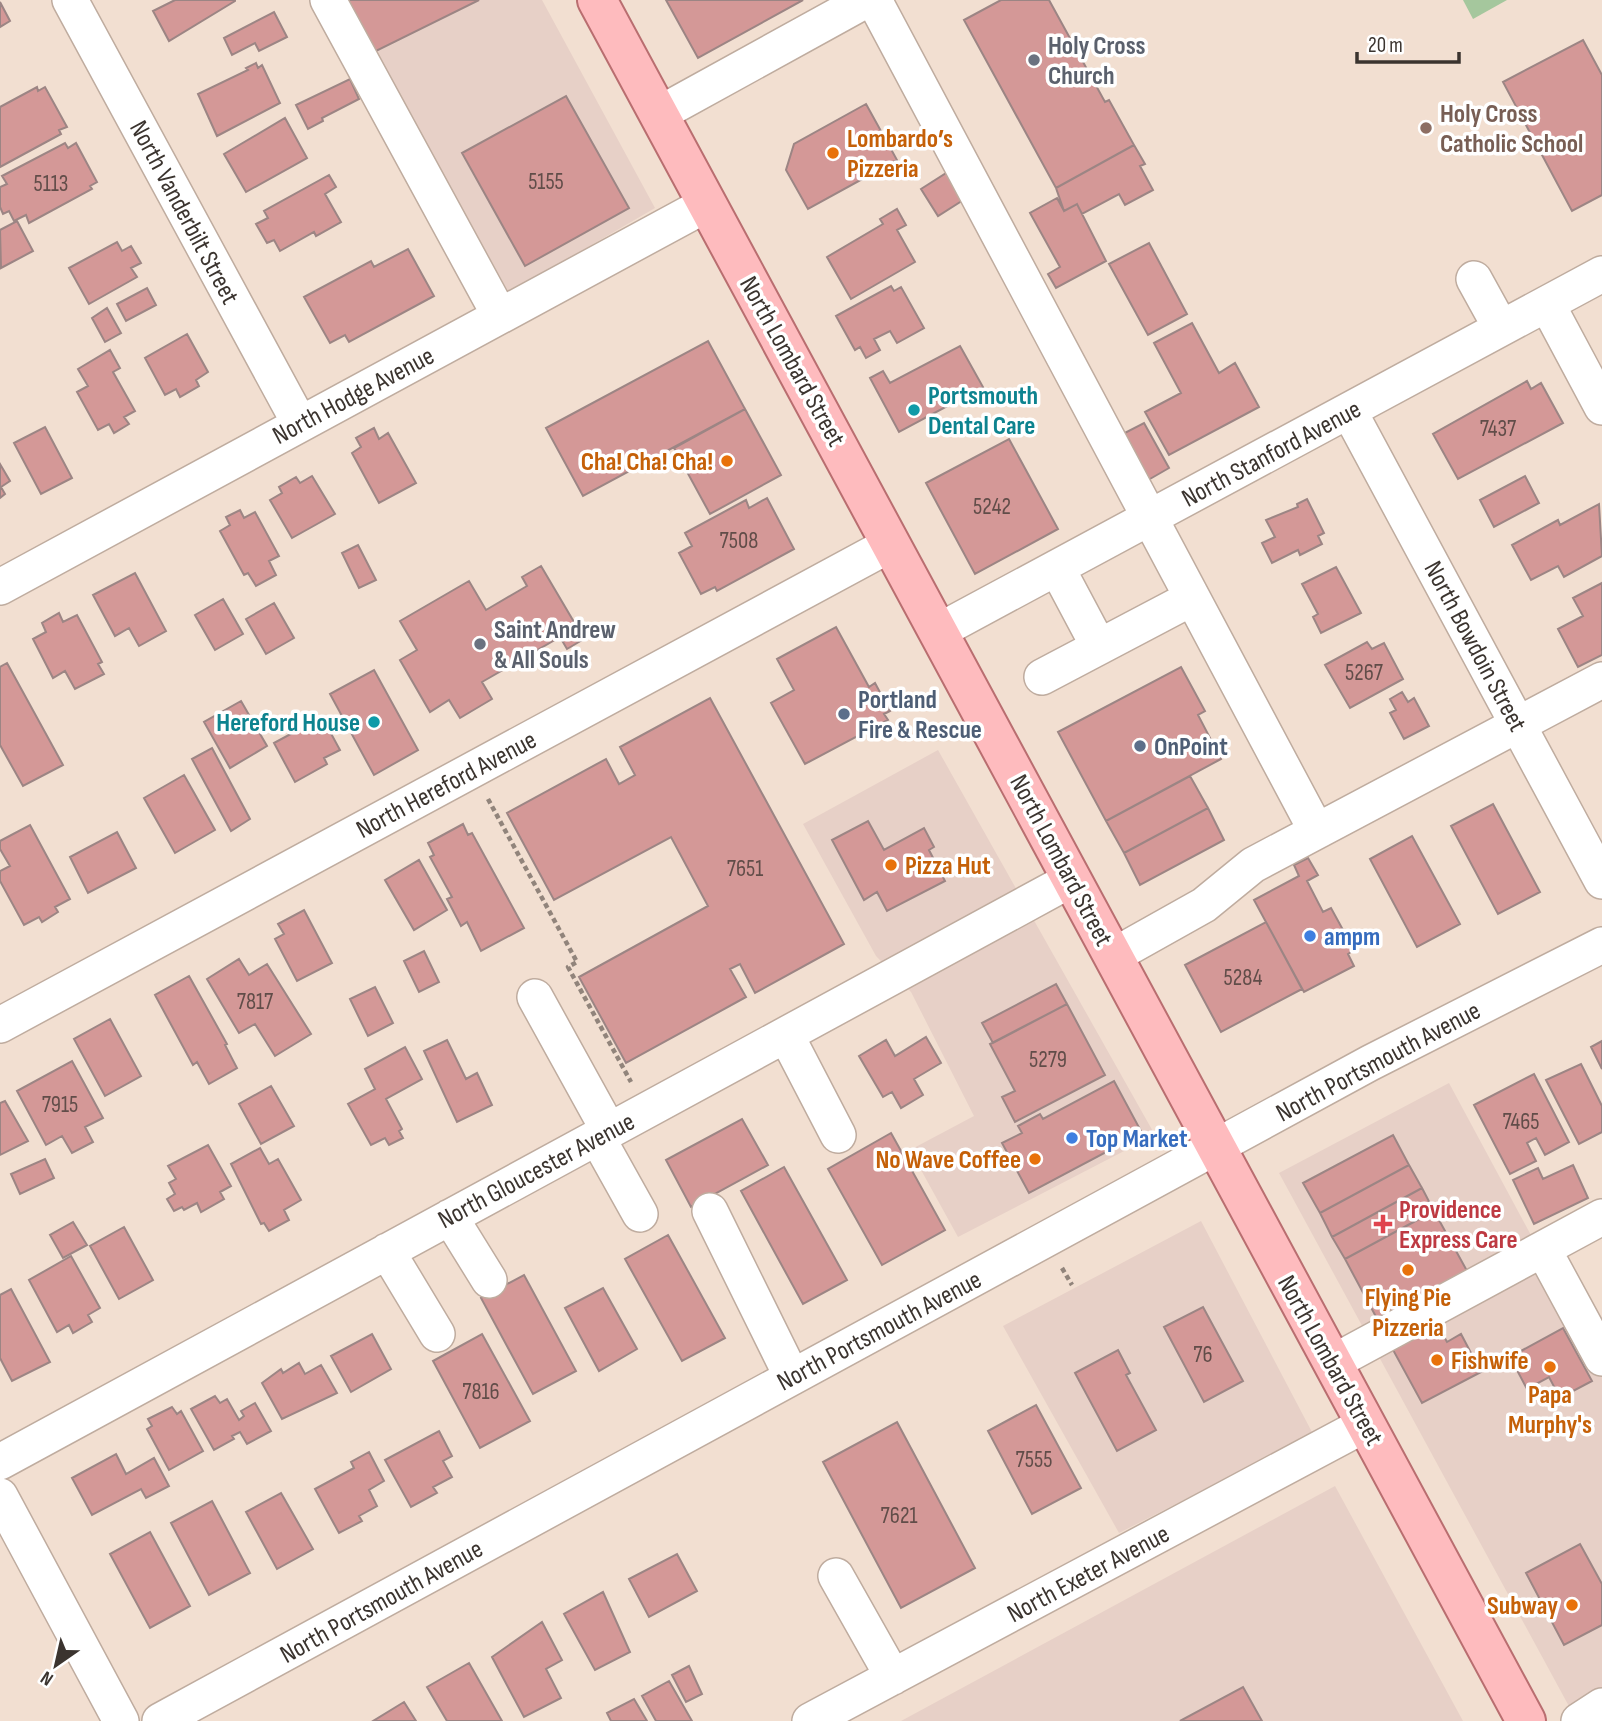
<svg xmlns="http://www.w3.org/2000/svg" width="1602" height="1721" viewBox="0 0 1602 1721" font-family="'Sofia Sans Condensed',sans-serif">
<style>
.commercial{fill:#e7d0c7}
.green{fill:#a5c79d}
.building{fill:#d49897;stroke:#9c8584;stroke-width:2}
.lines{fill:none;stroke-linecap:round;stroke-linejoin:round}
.minor-casing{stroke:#bfac9f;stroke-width:38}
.major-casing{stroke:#b96e70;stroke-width:42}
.path{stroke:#91847b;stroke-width:4.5;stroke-dasharray:5 3.5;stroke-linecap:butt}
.minor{stroke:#fff;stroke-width:35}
.major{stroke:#febbbe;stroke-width:38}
.worship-dot{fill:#6b7280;stroke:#fff;stroke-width:2.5}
.education-dot{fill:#8d6e63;stroke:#fff;stroke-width:2.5}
.food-dot{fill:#e8710a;stroke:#fff;stroke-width:2.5}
.culture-dot{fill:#0f9aa8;stroke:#fff;stroke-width:2.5}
.service-dot{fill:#5c6f8a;stroke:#fff;stroke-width:2.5}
.shop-dot{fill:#3f7fe0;stroke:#fff;stroke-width:2.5}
.health-dot{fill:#e0444e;stroke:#fff;stroke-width:2.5}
.labels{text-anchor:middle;stroke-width:7;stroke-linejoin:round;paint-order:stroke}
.number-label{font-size:23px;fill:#614d49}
.worship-label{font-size:26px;font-weight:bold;fill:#5b616d;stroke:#fff;text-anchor:start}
.education-label{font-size:26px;font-weight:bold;fill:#785e54;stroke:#fff;text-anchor:start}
.food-label{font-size:26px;font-weight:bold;fill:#c56008;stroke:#fff;text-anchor:start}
.street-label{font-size:26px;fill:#3b342f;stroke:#fff}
.culture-label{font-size:26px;font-weight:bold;fill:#0d838f;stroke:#fff;text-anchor:start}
.service-label{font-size:26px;font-weight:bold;fill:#4e5e75;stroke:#fff;text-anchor:start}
.shop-label{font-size:26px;font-weight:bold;fill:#366cbe;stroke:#fff;text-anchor:start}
.health-label{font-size:26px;font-weight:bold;fill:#be3a42;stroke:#fff;text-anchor:start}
</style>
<rect width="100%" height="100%" fill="#f2dfd1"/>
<path class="commercial" d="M347,0H542L655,208L509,293Z
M938,750L1155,1135L958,1237L910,1150L974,1116L911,992L876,956L803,824Z
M1449,1083L1602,1367V1721H1577L1279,1173Z
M1201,1221L1313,1434L1119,1533L1003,1326Z
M1335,1486L1463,1721H901Z"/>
<path class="green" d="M1463,0H1507L1473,19Z"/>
<path class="building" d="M175,0H235V1L169,41L153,11Z
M344,0H479L372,53Z
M666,0H803L698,58Z
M1001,0H1049L1105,102L1109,100L1134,145L1056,188L964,20Z
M0,2L10,21L0,27Z
M274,12L287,37L259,51L255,43L232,55L224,38Z
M1583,40L1602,75V195L1572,211L1503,82Z
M256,63L258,68L262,65L280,103L217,136L198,94L248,70L246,68Z
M350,79L359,99L322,118L323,121L308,129L296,105Z
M37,87L38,91L45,87L67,127L59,130L61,134L0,167V107Z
M566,96L629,208L525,266L462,153Z
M866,104L897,160L808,209L786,170L794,144Z
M285,118L307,158L246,192L224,154Z
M65,143L68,148L76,143L97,182L90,186L92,189L29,223L26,215L14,221L9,211L3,214L0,207V187L7,184L2,176Z
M1134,145L1145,164L1140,166L1153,190L1125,205L1119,194L1082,214L1077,204L1064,211L1056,188Z
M951,170L968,197L938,216L921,189Z
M329,175L336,187L325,194L341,222L316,236L314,232L280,251L274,240L267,243L256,224L268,218L264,211Z
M1057,198L1064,211L1077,204L1106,261L1056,288L1048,274L1060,267L1030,213Z
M897,209L906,225L897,230L915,262L851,299L827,257L883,224L880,219Z
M17,221L33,251L1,268L0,230Z
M117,242L122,251L131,246L141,263L131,268L137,277L89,304L69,268Z
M1149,243L1187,314L1148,335L1109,264Z
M408,249L434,296L349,342L345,335L330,343L304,297L371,261L374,267Z
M891,286L894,291L901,287L924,328L897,343L890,331L874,339L880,350L866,358L860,347L855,350L836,316Z
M147,288L156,305L126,321L117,304Z
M107,308L121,333L105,342L92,318Z
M1192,323L1219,373L1235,363L1259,407L1169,455L1145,412L1181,393L1154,343Z
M187,334L208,372L196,380L199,386L180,397L176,389L165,395L145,358Z
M708,341L745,409L583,496L546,428Z
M960,346L983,387L899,432L870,378L883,371L890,383Z
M110,350L120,368L113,372L135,411L124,417L129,424L114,433L109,424L98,430L77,392L88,386L78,369Z
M1527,381L1531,389L1541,383L1563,423L1458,479L1433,434Z
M745,409L781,475L710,514L674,448Z
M1144,423L1169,468L1143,483L1117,437Z
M45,427L72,478L41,494L14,443Z
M374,428L379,439L388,433L416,483L379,503L352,453L361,447L356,438Z
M1009,439L1058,529L975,574L926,483Z
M0,464L10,481L1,487L5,494L0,498Z
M312,476L335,514L292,538L270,500L282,493L279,487L296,477L300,483Z
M1525,476L1539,503L1494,527L1480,500Z
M767,498L794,549L717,591L715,587L701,594L679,553L692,546L685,533L746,500L749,508Z
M1307,499L1324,533L1318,536L1322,544L1300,555L1298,550L1272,563L1262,543L1275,537L1266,520L1298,507L1297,504Z
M1599,504L1602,556L1564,577L1558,566L1531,580L1512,545L1558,520L1560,525Z
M240,510L244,518L255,512L279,556L269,561L276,575L256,586L248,573L244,575L220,531L230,525L226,517Z
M358,545L376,580L359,588L342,553Z
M541,566L584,639L567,649L560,637L482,682L492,699L460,718L449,700L430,712L400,660L417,650L400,621L469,581L486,610L527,586L522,577Z
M1336,567L1361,613L1321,633L1313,617L1318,614L1302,584Z
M135,573L166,631L139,646L129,628L115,636L93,595Z
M1602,583V655L1578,667L1558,629L1583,616L1573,598Z
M223,599L243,634L215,650L195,615Z
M274,603L294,638L266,654L246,619Z
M59,613L63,622L77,615L102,662L98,664L104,674L75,689L65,671L53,678L33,639L46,632L42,623Z
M836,627L869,687L875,683L890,711L884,714L888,720L805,764L771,703L794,690L777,659Z
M1367,642L1372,649L1384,643L1403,679L1350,708L1325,665Z
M7,663L63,765L23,786L0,745V667Z
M1181,667L1205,711L1198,715L1221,759L1106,821L1058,732Z
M374,670L418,750L374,775L330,694Z
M1402,692L1408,702L1414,698L1429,726L1404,739L1390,713L1396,710L1390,699Z
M710,698L844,944L755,993L740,964L730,969L746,997L626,1063L579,977L708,906L671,837L554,900L507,813L606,759L619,784L635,775L620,747Z
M241,701L267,746L230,768L204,722Z
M322,717L340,750L324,758L327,764L295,782L274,743Z
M212,748L250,819L231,831L192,759Z
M184,775L215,830L175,853L144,798Z
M1190,776L1208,808L1124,853L1106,821Z
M1493,804L1540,892L1498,914L1451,826Z
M1208,808L1224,840L1140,885L1124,853Z
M868,821L884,850L924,828L934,847L929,850L945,881L887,911L877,892L864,900L832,840Z
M463,824L468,835L472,833L524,928L481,951L467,922L461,926L447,899L452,897L430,857L434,855L428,843Z
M30,825L70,899L55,907L58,912L42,922L39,917L24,925L0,881V871L10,866L0,849V841Z
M117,832L136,868L88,893L70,857Z
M1412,836L1460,924L1417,947L1370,859Z
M1308,858L1318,875L1307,881L1323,912L1331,908L1354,950L1348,954L1354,966L1304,992L1254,900L1299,876L1294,865Z
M419,860L447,910L414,930L385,880Z
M304,910L332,963L297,981L275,939L284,934L278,924Z
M1266,922L1302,989L1221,1032L1185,965Z
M424,951L439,982L419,992L404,961Z
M239,959L249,975L267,964L311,1034L275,1056L255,1024L239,1033L207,979Z
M189,976L227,1044L225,1045L237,1068L209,1084L197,1062L193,1065L155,995Z
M1056,984L1067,1004L993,1043L982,1023Z
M375,987L393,1023L368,1036L350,999Z
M1067,1004L1105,1075L1015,1122L1002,1097L1015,1091L990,1044Z
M110,1019L141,1076L105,1096L74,1039Z
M926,1037L941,1063L914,1079L923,1095L901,1108L892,1092L883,1097L859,1056L886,1040L895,1056Z
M447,1040L466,1079L477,1073L492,1105L457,1122L424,1051Z
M1602,1041V1069L1591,1047Z
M405,1047L422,1079L386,1099L402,1129L399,1131L403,1138L389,1145L385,1138L371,1145L348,1104L375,1089L365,1069Z
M72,1061L103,1118L85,1127L93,1142L72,1153L62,1136L46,1145L17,1091Z
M1581,1064L1602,1106V1132L1579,1144L1546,1080Z
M1534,1074L1569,1142L1545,1155L1536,1138L1527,1143L1536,1161L1510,1174L1474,1105Z
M1114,1081L1142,1133L1029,1193L1002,1143L1022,1133L1018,1126L1040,1114L1043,1119Z
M271,1086L294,1126L261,1144L239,1104Z
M5,1101L28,1141L0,1155V1103Z
M742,1119L768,1165L691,1207L666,1160Z
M891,1133L945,1230L882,1265L828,1169Z
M1393,1135L1409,1165L1320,1213L1303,1183Z
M208,1145L231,1186L220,1192L224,1199L201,1212L197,1203L184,1210L182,1207L174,1211L167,1199L175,1194L169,1183L176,1179L168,1166Z
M260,1148L269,1164L278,1159L301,1200L284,1210L289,1220L269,1231L264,1223L261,1224L231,1164Z
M45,1159L54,1178L20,1194L11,1174Z
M1409,1165L1422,1188L1332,1237L1320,1213Z
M1573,1165L1588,1198L1534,1224L1513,1180L1538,1168L1543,1179Z
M784,1167L847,1280L803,1304L741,1191Z
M1422,1188L1434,1211L1345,1259L1332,1237Z
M1434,1211L1472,1280L1382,1328L1345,1259Z
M73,1222L87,1245L63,1258L50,1235Z
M124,1227L153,1280L119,1299L90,1246Z
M668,1235L725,1338L682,1361L625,1259Z
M71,1256L100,1308L88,1315L92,1322L73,1333L69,1325L57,1332L29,1280Z
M524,1275L576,1371L533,1394L481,1298Z
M603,1288L637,1349L599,1371L565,1308Z
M11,1289L50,1362L12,1381L0,1358V1295Z
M1203,1307L1243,1381L1204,1402L1164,1327Z
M1437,1324L1447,1342L1461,1334L1481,1372L1422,1403L1392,1348Z
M1563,1328L1592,1381L1560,1398L1549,1377L1527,1389L1510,1357Z
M372,1334L391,1369L351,1392L331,1356Z
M482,1334L530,1421L480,1448L433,1361Z
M1118,1350L1130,1373L1126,1375L1156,1430L1117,1451L1075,1373Z
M299,1363L305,1374L321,1365L337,1393L282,1419L262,1383L281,1369L283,1373Z
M215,1396L220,1403L227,1399L239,1420L244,1416L241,1411L255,1403L271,1431L247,1444L240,1432L232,1436L234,1439L214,1450L191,1409Z
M1036,1405L1081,1488L1032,1514L988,1431Z
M172,1407L177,1414L181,1411L203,1451L169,1470L147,1429L152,1426L148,1419Z
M897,1422L975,1568L901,1608L823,1462Z
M439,1431L452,1456L443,1461L452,1477L433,1487L437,1493L411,1507L385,1460Z
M369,1452L384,1481L369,1490L377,1506L359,1516L362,1521L339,1533L315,1489L354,1468L351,1462Z
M116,1454L126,1474L154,1458L169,1486L146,1498L141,1489L92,1515L72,1478Z
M281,1493L313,1549L277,1569L246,1512Z
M212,1501L250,1573L209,1595L171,1523Z
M150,1532L190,1606L150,1628L110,1554Z
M1580,1544L1602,1584V1625L1564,1645L1526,1573Z
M677,1554L697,1591L649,1617L629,1579Z
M603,1592L630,1652L595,1670L564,1614Z
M542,1622L562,1660L546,1669L561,1698L524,1717L492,1657Z
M469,1663L502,1721H447L427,1687Z
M689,1666L702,1694L686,1702L672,1675Z
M669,1681L692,1721H656L642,1696Z
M1243,1687L1262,1721H1180Z
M634,1699L647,1721H611L607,1713Z
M404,1702L416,1721H373Z"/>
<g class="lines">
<g class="minor-casing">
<path id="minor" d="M70,0L300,424
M328,0L500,316
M874,0L1316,830
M659,114L866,0
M1474,279L1501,328
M1547,304L1602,407
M1349,411L1602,881
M1057,568L1099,647
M0,587L707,204
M939,631L1602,274
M1042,677L1192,598
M1113,956L1204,905L1253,865L1602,680
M535,997L609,1131
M0,1025L891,544
M786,1035L838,1135
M597,1137L640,1214
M710,1211L792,1377
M450,1217L489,1280
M1543,1249L1602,1358
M387,1251L437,1334
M1332,1363L1602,1217
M0,1462L1072,879
M0,1496L121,1721
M836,1576L893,1677
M160,1721L1370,1063L1602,945
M810,1721L1366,1424
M1579,1721L1602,1706"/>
</g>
<g class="major-casing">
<path id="major" d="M597,0L1526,1721"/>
</g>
<path class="path" d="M488,799L577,962L568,967L631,1082
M1062,1268L1072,1285"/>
<use href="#minor" class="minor"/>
<use href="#major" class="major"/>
</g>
<g class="worship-dot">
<circle cx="1034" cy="60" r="7"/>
<circle cx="480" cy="644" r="7"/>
</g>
<circle class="education-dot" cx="1426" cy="128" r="7"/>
<g class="food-dot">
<circle cx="833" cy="153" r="7"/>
<circle cx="727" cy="461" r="7"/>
<circle cx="891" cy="865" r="7"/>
<circle cx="1035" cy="1159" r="7"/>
<circle cx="1408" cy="1270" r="7"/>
<circle cx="1437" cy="1360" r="7"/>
<circle cx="1550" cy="1367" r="7"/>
<circle cx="1572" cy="1605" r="7"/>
</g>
<g class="culture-dot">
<circle cx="914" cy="410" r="7"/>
<circle cx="374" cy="722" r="7"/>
</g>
<g class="service-dot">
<circle cx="844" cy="714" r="7"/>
<circle cx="1140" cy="746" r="7"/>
</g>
<g class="shop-dot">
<circle cx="1310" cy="936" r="7"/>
<circle cx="1072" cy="1138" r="7"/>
</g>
<path class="health-dot" d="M1379.5 1213.5h7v7h7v7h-7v7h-7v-7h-7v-7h7z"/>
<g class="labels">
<g class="number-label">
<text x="546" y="189">5155</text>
<text x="51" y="191">5113</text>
<text x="1498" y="436">7437</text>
<text x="992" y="514">5242</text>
<text x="739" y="548">7508</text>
<text x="1364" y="680">5267</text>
<text x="745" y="876">7651</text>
<text x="1243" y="985">5284</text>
<text x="255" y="1009">7817</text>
<text x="1048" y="1067">5279</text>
<text x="60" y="1112">7915</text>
<text x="1521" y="1129">7465</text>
<text x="1203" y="1362">76</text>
<text x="481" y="1399">7816</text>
<text x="1034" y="1467">7555</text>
<text x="899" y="1523">7621</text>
</g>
<g class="worship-label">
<text x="1048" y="54">Holy Cross<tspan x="1048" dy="30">Church</tspan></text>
<text x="494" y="638">Saint Andrew<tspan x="494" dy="30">&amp; All Souls</tspan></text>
</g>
<g class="education-label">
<text x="1440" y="122">Holy Cross<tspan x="1440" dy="30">Catholic School</tspan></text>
</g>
<g class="food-label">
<text x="847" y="147">Lombardo’s<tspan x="847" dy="30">Pizzeria</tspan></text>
<text x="713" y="470" text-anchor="end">Cha! Cha! Cha!</text>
<text x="905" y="874">Pizza Hut</text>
<text x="1021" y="1168" text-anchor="end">No Wave Coffee</text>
<text x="1408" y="1306" text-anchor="middle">Flying Pie<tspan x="1408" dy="30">Pizzeria</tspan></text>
<text x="1451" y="1369">Fishwife</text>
<text x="1550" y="1403" text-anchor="middle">Papa<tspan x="1550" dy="30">Murphy's</tspan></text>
<text x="1558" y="1614" text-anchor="end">Subway</text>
</g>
<g class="street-label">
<text transform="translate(185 212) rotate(62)" y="9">North Vanderbilt Street</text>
<text transform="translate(793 361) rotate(61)" y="9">North Lombard Street</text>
<text transform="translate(353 395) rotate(-28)" y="9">North Hodge Avenue</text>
<text transform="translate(1271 453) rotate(-28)" y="9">North Stanford Avenue</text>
<text transform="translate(1476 646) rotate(62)" y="9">North Bowdoin Street</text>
<text transform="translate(446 784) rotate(-28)" y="9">North Hereford Avenue</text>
<text transform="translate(1062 860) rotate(62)" y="9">North Lombard Street</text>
<text transform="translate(1378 1061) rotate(-28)" y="9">North Portsmouth Avenue</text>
<text transform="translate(536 1170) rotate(-28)" y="9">North Gloucester Avenue</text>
<text transform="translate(879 1330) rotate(-28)" y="9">North Portsmouth Avenue</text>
<text transform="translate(1331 1360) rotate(61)" y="9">North Lombard Street</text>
<text transform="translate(1088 1573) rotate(-28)" y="9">North Exeter Avenue</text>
<text transform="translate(381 1601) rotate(-29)" y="9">North Portsmouth Avenue</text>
</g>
<g class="culture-label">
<text x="928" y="404">Portsmouth<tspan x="928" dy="30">Dental Care</tspan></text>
<text x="360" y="731" text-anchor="end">Hereford House</text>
</g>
<g class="service-label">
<text x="858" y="708">Portland<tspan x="858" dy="30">Fire &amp; Rescue</tspan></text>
<text x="1154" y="755">OnPoint</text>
</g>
<g class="shop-label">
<text x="1324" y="945">ampm</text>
<text x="1086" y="1147">Top Market</text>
</g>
<g class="health-label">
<text x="1399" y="1218">Providence<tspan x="1399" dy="30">Express Care</tspan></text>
</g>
</g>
<g transform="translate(56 1665) rotate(214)" stroke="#ffffff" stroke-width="5" paint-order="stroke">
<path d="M0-5L12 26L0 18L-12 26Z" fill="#3b342f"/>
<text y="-10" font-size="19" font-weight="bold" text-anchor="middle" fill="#3b342f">N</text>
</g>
<path d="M1357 52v10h102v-10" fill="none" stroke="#3b342f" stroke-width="3.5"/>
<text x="1368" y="52" font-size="21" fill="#3b342f" stroke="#ffffff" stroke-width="5" paint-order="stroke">20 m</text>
</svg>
